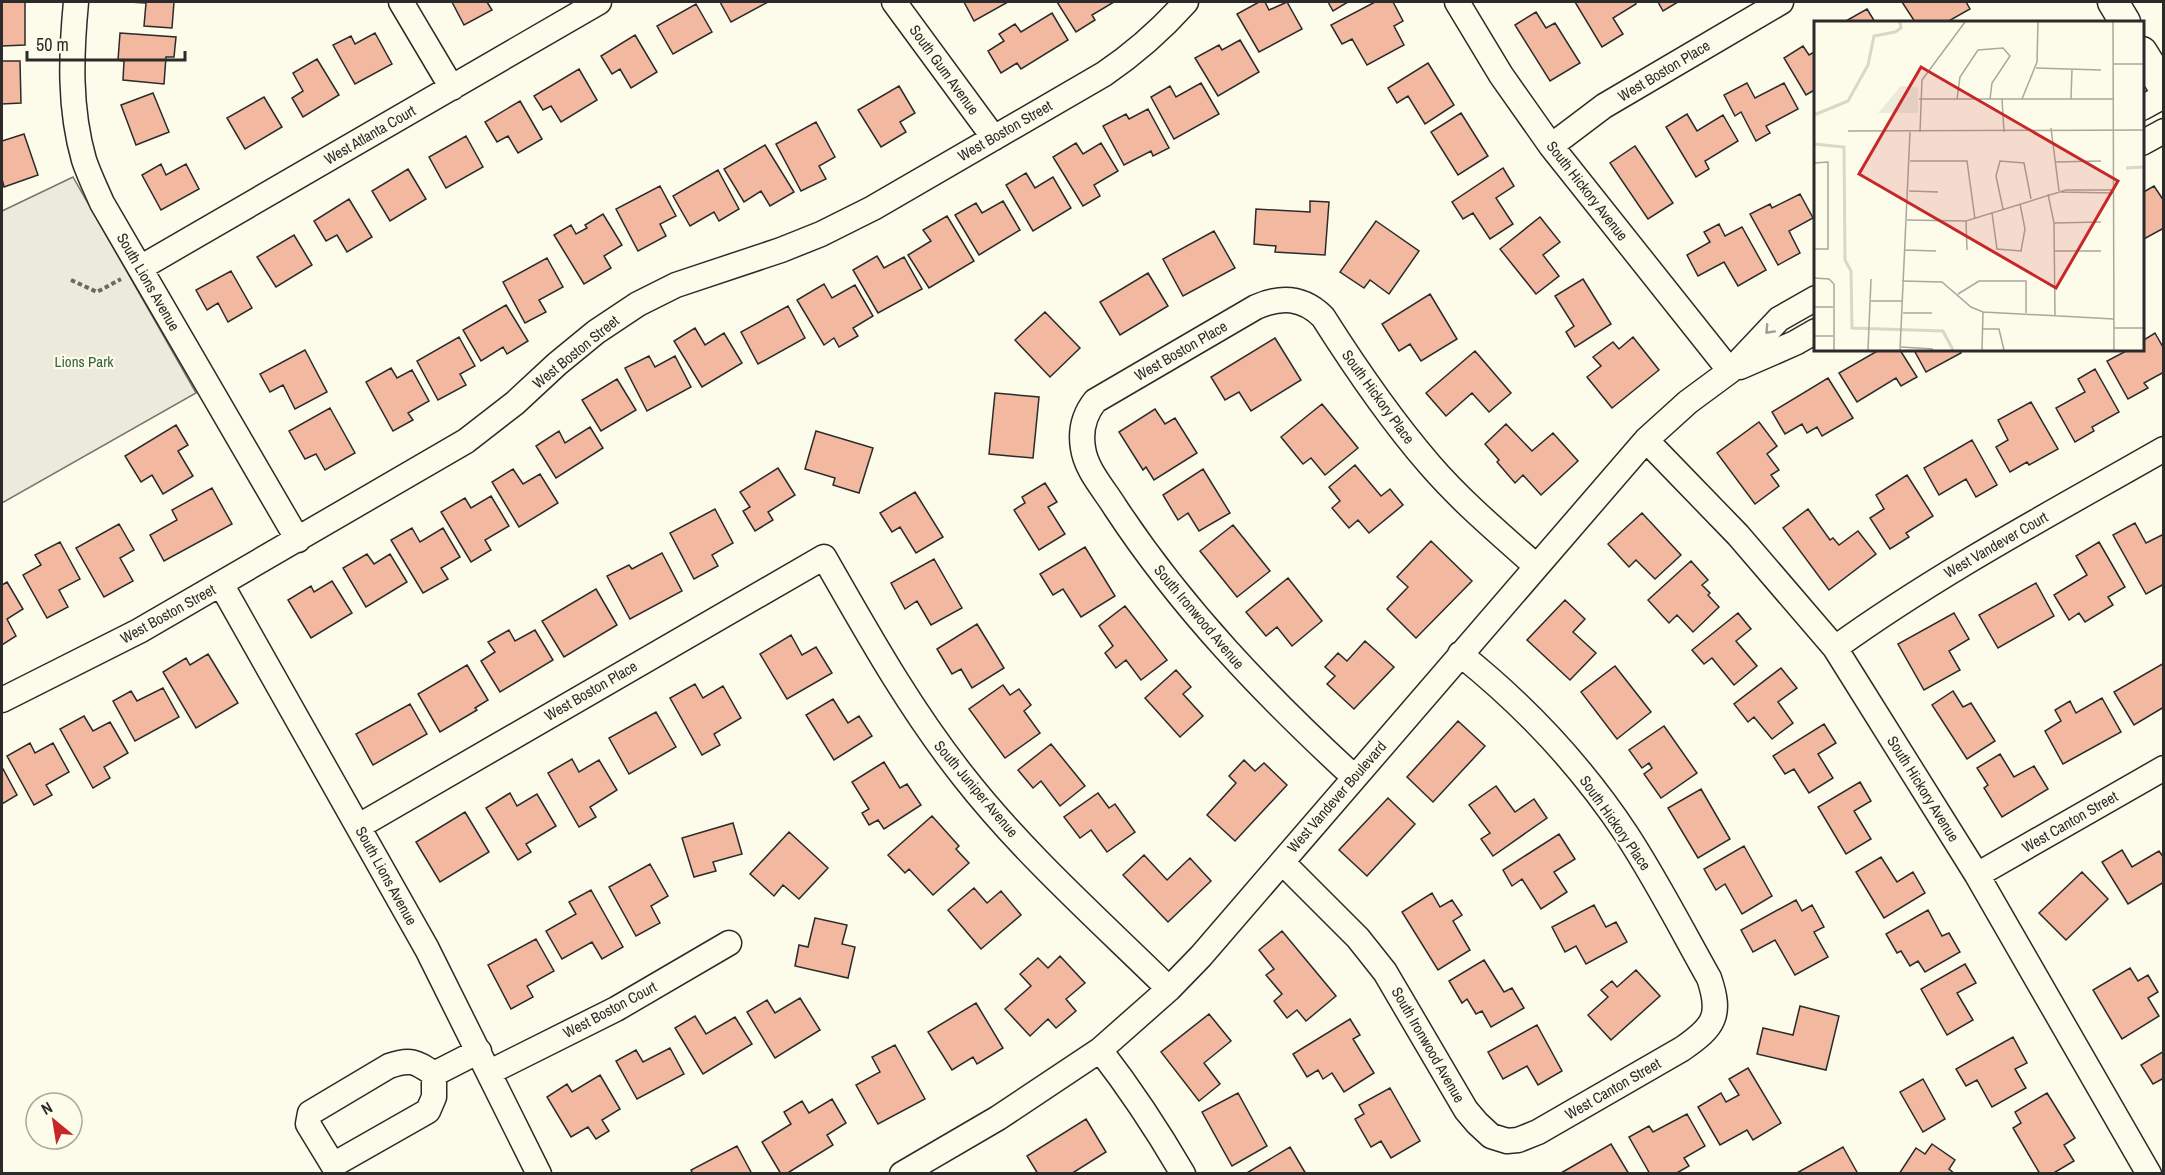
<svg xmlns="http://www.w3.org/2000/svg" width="2165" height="1175" viewBox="0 0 2165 1175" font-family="'Archivo Narrow',sans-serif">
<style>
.green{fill:#ecebdb;stroke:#74746e;stroke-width:1.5}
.building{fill:#f2b8a0;stroke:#2b2b2b;stroke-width:1.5}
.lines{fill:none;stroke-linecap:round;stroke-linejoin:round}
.minor-casing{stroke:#2b2b2b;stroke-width:27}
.major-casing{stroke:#2b2b2b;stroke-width:33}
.path{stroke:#6a6964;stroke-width:4;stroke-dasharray:4.5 3;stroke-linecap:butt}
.minor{stroke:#fdfbea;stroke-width:24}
.major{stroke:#fdfbea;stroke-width:30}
.oneway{stroke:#9e9d94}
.labels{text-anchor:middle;stroke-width:4.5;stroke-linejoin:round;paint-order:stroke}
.street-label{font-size:15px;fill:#2b2b2b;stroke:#fdfbea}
.park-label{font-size:15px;fill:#34623c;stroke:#fdfbea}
.inset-river{fill:none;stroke:#d8d7c9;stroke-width:3}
.inset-road{fill:none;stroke:#a9a89e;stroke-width:1.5}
.view{fill:#c62828;fill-opacity:0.15;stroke:#c62828;stroke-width:3}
.inset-edge{fill:none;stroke:#2b2b2b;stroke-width:3}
</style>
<rect width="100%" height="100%" fill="#fdfbea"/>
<path class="green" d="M73,177L196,393L2,503V211Z"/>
<path class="building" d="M2,2H25V45L2,46Z
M129,2H174L172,28L144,26L146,3Z
M452,2H487L492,10L464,25Z
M720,2H768L731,22Z
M964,2H1008L974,21Z
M1057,2H1114L1092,15L1095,20L1076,32Z
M1259,2H1265L1269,10L1287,2L1302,29L1259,52L1237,14Z
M1328,2H1348L1333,11Z
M1375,2H1393L1403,21L1394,26L1404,45L1367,65L1352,39L1342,44L1331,25Z
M1575,2H1635L1636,4L1613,18L1623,34L1602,47Z
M1658,2H1678L1663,11Z
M1902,2H1966L1970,9L1947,22H1915Z
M696,4L712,32L673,54L657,26Z
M1867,9L1875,22H1844Z
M1536,12L1546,28L1555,23L1580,63L1550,81L1515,25Z
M1052,13L1068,40L1021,69L1017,63L1001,73L988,51L1004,41L999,34L1015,24L1021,32Z
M120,33L176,37L174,57H166L164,84L123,80L124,61L118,60Z
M375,33L392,64L355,84L333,45L351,36L355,44Z
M635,35L657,72L631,88L620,69L612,74L601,56Z
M1240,40L1259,72L1218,96L1195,58L1219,45L1222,50Z
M1803,46L1809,55L1816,51V89L1806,95L1784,58Z
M317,59L339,95L303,117L292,98L303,91L293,73Z
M2,61H20L21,103L2,104Z
M1428,63L1454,105L1425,124L1408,96L1397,103L1388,88Z
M579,69L597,100L561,122L551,106L543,110L534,96Z
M1201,83L1219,114L1174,139L1151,97L1170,86L1176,97Z
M1747,83L1755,98L1784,83L1798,109L1766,126L1770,133L1756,141L1741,112L1735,116L1724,95Z
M899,86L915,113L900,122L906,132L881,147L858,110Z
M153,93L169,132L136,145L121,105Z
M264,97L282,127L245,149L227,118Z
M520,101L542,139L518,153L508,136L497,142L485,122Z
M1148,109L1169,148L1153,156L1151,151L1124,165L1103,126L1126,114L1129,119Z
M1461,113L1488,156L1458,175L1431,132Z
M1687,114L1697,131L1723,115L1738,141L1705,161L1709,169L1696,177L1666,127Z
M816,122L835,157L819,166L826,179L801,191L776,144Z
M24,134L38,175L4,187L2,179V141Z
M466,136L483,167L446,188L429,157Z
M1076,143L1083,154L1101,143L1118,171L1094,185L1100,196L1083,206L1053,157Z
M765,145L794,192L770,206L761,191L744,202L724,169Z
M1635,146L1673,203L1648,219L1610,163Z
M161,164L166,175L186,164L199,189L161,210L142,175Z
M1503,168L1514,186L1496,198L1513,224L1490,239L1473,213L1463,219L1452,202Z
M408,169L426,199L390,221L372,191Z
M718,170L739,209L719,221L714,212L690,226L673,196Z
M1026,173L1035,188L1053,177L1071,208L1033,231L1006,185Z
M660,186L676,216L660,224L666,236L638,251L616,209Z
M2154,186L2164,201V228L2142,240V193Z
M1800,194L1813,218L1789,231L1800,253L1778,265L1750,214L1770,204L1772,208Z
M349,199L372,237L347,252L337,235L326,241L314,221Z
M1003,201L1020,230L979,255L955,215L976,203L982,213Z
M1310,201L1329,202L1325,255L1275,252L1276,246L1254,244L1256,209L1310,212Z
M603,214L622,245L604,256L611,268L584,284L554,235L571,225L576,234L587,228L585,225Z
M947,216L974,261L929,288L908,255L931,241L923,230Z
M1540,217L1560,242L1543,255L1559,276L1536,294L1500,249Z
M1376,221L1419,251L1389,294L1370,280L1364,288L1340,272Z
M1719,224L1725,236L1742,227L1766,270L1738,286L1724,262L1698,276L1687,255L1710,242L1704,232Z
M1214,231L1235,268L1183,296L1163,259Z
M294,235L312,265L276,287L257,257Z
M877,256L884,268L904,257L922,289L878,313L853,270Z
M547,258L563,287L539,300L546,312L525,323L503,282Z
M231,271L252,308L228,322L218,303L207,310L196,290Z
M1148,273L1168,306L1120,335L1100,302Z
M1583,279L1611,324L1575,347L1566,332L1574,326L1555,296Z
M824,284L832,298L855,285L873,316L853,328L858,336L839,347L834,338L824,345L797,300Z
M1430,294L1457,339L1421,361L1410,344L1399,351L1382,324Z
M506,305L528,341L507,354L503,347L481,361L463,330Z
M788,306L805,338L758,364L741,332Z
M1045,312L1080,348L1050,377L1015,340Z
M695,328L705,345L724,333L742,363L702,387L674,341Z
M2155,333L2164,349V372L2144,383L2148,388L2128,399L2107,361L2128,350H2142V337L2144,340Z
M459,337L475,366L460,374L466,385L438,400L417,361Z
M1633,337L1659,370L1612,408L1587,377L1601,366L1593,357L1613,342L1619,349Z
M1275,338L1301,380L1251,411L1239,392L1225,400L1211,377Z
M305,350L327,392L295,409L283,385L270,392L260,374Z
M1879,350H1900L1917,377L1901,386L1896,378L1857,402L1839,373Z
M1914,350H1959L1961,353L1926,372Z
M1475,351L1511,393L1489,412L1472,393L1446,416L1426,393Z
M649,356L655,367L675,356L691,387L647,411L625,368Z
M391,368L397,378L412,370L429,401L408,413L413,420L393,431L366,382Z
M2095,369L2119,412L2092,427L2094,431L2075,442L2056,408L2085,392L2078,379Z
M1828,378L1853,418L1822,436L1817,427L1807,433L1802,424L1785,434L1772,412Z
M617,379L636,410L601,431L582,400Z
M995,393L1039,397L1033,458L989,454Z
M2031,402L2058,449L2029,465L2027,462L2010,472L1996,447L2008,440L1998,420Z
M1322,404L1358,448L1325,475L1311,458L1303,464L1281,437Z
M330,408L355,453L325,470L316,454L305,459L289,431Z
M1155,409L1165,424L1175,418L1197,453L1154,480L1146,467L1143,470L1119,432Z
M1759,422L1777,446L1767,454L1779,470L1771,475L1779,486L1755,504L1717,453Z
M1506,424L1532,451L1553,433L1578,461L1541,495L1523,475L1515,483L1497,462L1499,460L1485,444Z
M176,425L188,445L178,451L193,476L163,494L152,475L141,482L125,456Z
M590,427L603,448L556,478L536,446L559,431L565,443Z
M816,431L873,448L859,493L833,485L835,478L805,469Z
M1972,440L1997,485L1976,497L1966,479L1939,495L1924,468Z
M1355,465L1381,496L1390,489L1403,505L1369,533L1358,520L1349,528L1332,508L1340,501L1329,487Z
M778,468L795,495L768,512L773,520L755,531L743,511L750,507L740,492Z
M513,469L523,484L540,474L558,503L519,527L492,482Z
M1203,469L1230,513L1199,531L1188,513L1178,520L1163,495Z
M1907,475L1933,516L1906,533L1909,537L1890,549L1870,518L1884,509L1876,495Z
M1045,483L1057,502L1048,507L1065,534L1039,550L1014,510L1025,503L1022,497Z
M212,488L232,524L164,561L150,535L177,520L172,510Z
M915,492L943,537L916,553L900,527L892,532L880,513Z
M491,496L509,526L485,540L491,550L471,562L441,512L465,498L471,508Z
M715,509L733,543L712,555L718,566L694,579L670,533Z
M1808,509L1830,540L1833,538L1839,545L1858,531L1876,554L1829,590L1783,528Z
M1642,513L1681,555L1655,579L1636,560L1629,567L1608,544Z
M2135,523L2146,543L2164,534V584L2146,594L2113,535Z
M119,524L134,550L120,558L133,581L104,597L76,548Z
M1233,525L1270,571L1237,597L1200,551Z
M412,528L420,542L443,528L460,557L441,568L448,579L423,593L391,540Z
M1431,541L1472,581L1416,638L1387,609L1408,587L1397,577Z
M60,542L80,579L59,590L68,607L47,618L23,575L41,565L35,555Z
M2099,542L2125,587L2108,597L2113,605L2085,622L2079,613L2069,620L2054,595L2087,575L2076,556Z
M1085,547L1115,596L1081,617L1063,589L1053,595L1040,574Z
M662,553L682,591L630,619L607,576L629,565L632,569Z
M367,554L374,564L390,554L407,582L366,607L343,568Z
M934,559L962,608L931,625L917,601L905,609L891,583Z
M1691,561L1708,580L1702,585L1710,593L1708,595L1719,607L1693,632L1677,615L1669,623L1648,600Z
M1288,578L1322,621L1292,646L1277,627L1266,636L1246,612Z
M332,581L352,613L311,638L288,600L311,586L314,592Z
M7,582L23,609L7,619L16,636L2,645V585Z
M2036,583L2054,616L1998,648L1979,615Z
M596,589L617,625L564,657L542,621Z
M1565,600L1585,619L1573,632L1596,653L1570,680L1527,640Z
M1125,606L1167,660L1141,680L1126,660L1116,668L1105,653L1113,646L1099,626Z
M1738,613L1751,629L1736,641L1757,666L1734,685L1712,658L1704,664L1692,650Z
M1954,613L1969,639L1949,651L1960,670L1924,690L1898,644Z
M977,624L1004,668L972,688L961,669L952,674L937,649Z
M509,630L515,641L535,630L553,660L500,692L481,661L495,652L488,642Z
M791,635L802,655L816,647L832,673L787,699L760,654Z
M1365,641L1394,667L1354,709L1327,684L1335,676L1325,667L1338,653L1347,661Z
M208,654L238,703L196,728L163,672L186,658L190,665Z
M2164,663V707L2134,725L2114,692Z
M467,665L488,700L475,708L477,710L440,732L418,694Z
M1615,666L1651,712L1617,739L1581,692Z
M1781,668L1797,688L1778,702L1793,723L1772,739L1754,717L1748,722L1734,704Z
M1176,670L1191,687L1183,694L1203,716L1180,737L1145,698Z
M695,684L703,698L723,686L741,718L714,734L720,745L702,755L670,698Z
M1003,685L1010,695L1019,689L1031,705L1024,711L1040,733L1005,758L969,709Z
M163,688L179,717L135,741L113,701L131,691L137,701Z
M1953,691L1963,707L1971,703L1995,741L1967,759L1932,705Z
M2102,698L2121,732L2063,764L2045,731L2061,721L2055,710L2070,701L2076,713Z
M833,699L848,723L859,716L872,736L834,760L806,715Z
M410,704L427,734L373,765L356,734Z
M656,712L676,747L629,774L609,738Z
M84,716L93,731L110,722L128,753L104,767L110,778L93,788L60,729Z
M1458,721L1485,746L1433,802L1407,777Z
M1824,724L1836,743L1818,754L1833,778L1809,793L1794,769L1785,774L1773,756Z
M1664,726L1697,773L1661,798L1644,774L1652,768L1649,763L1642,768L1629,750Z
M30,743L35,753L53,743L69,772L46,785L52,795L34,805L7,756Z
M1051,744L1085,786L1060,806L1041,781L1033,788L1018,770Z
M2000,754L2014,777L2034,766L2048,789L2002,817L1984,788L1988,785L1977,768Z
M572,759L579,772L599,760L617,790L590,807L596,817L579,827L548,773Z
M1244,760L1255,771L1264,763L1287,785L1235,841L1207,815L1236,783L1229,776Z
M884,762L900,788L907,784L921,805L884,829L878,820L869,825L862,813L869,809L852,782Z
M2,767L17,795L2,804Z
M1860,782L1871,801L1854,811L1871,839L1846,854L1818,807Z
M1496,786L1515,812L1534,799L1547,818L1493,856L1481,839L1490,833L1469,805Z
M1701,789L1730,839L1698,858L1668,808Z
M510,793L517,806L537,794L556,826L526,844L531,852L518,860L486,808Z
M1098,793L1109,808L1115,804L1135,832L1107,852L1091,830L1080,838L1064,817Z
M1388,798L1415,824L1367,876L1339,850Z
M465,812L489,852L440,882L416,842Z
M932,816L959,846L956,849L969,863L933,895L909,869L905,873L888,855Z
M733,823L742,854L713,862L716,871L694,877L682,838Z
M789,832L828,868L799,899L783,885L774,896L750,874Z
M1559,834L1575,859L1554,872L1567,892L1541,909L1522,879L1512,886L1503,870Z
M1744,846L1772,896L1742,914L1725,884L1716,890L1704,869Z
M2122,850L2132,867L2159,851L2164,858V882L2128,904L2102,862Z
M1144,855L1167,880L1190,858L1211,881L1168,922L1123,875Z
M1881,857L1897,882L1913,872L1925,893L1884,918L1856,872Z
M650,864L668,896L651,906L660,923L636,936L609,887Z
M2082,872L2108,899L2066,940L2039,913Z
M974,888L987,903L1001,891L1021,915L981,949L948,910Z
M591,890L623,947L602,959L592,942L562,959L546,931L576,914L569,902Z
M1432,893L1440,907L1452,900L1462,915L1453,921L1470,950L1438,970L1402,912Z
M1796,900L1802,911L1812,905L1824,927L1814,932L1828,957L1795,975L1775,940L1753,952L1741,930Z
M1594,905L1606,927L1616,922L1627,942L1586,964L1576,946L1565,952L1552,927Z
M1928,910L1942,936L1949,933L1960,952L1925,972L1918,961L1910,966L1901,951L1897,953L1886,934Z
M815,918L847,925L842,944L855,947L848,978L795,966L799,945L808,947Z
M1282,931L1336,996L1306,1021L1297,1010L1287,1018L1274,1001L1282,994L1266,975L1274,969L1259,950Z
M536,939L554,971L527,986L533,997L511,1009L488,965Z
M1060,956L1085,983L1066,999L1076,1011L1056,1028L1048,1019L1030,1036L1005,1009L1031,986L1020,974L1038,958L1048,968Z
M1484,960L1504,992L1512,988L1524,1008L1491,1027L1482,1011L1476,1014L1467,999L1462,1003L1449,981Z
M1965,964L1976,983L1957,993L1973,1020L1947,1035L1921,989Z
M2130,968L2138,981L2148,975L2158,992L2148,998L2159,1016L2122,1039L2093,990Z
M1636,970L1660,996L1611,1040L1588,1015L1608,997L1601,990L1612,981L1617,987Z
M800,998L820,1030L775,1058L747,1012L767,1000L775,1013Z
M976,1003L1003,1048L977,1064L973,1057L952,1070L928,1032Z
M1800,1006L1839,1016L1826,1070L1757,1054L1763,1028L1793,1035Z
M1209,1014L1231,1041L1204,1063L1220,1084L1199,1101L1161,1052Z
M695,1016L706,1034L735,1017L752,1044L703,1074L675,1028Z
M1350,1019L1360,1035L1353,1039L1374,1073L1344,1092L1332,1073L1323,1079L1318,1070L1307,1077L1293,1054Z
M1537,1025L1562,1071L1538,1085L1527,1066L1503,1079L1488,1052Z
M2013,1037L2027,1063L2015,1069L2026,1088L1992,1107L1977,1080L1966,1086L1956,1069Z
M895,1045L925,1099L878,1124L856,1085L880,1072L872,1057Z
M670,1048L684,1074L637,1099L616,1061L636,1050L643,1062Z
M2164,1051V1078L2153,1084L2141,1065Z
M1748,1068L1781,1123L1753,1140L1747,1130L1720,1145L1698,1107L1721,1093L1726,1102L1739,1095L1729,1079Z
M600,1075L620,1109L602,1120L609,1131L596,1139L588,1127L571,1137L547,1097L567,1084L572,1092Z
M1923,1079L1945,1119L1923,1132L1900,1092Z
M1390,1088L1420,1141L1391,1158L1381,1141L1371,1147L1355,1119L1364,1114L1359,1105Z
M1238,1093L1267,1146L1232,1166L1202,1112Z
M2047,1093L2075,1138L2064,1145L2074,1161L2052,1174H2040L2013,1128L2021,1123L2015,1112Z
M832,1099L846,1123L827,1135L833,1145L786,1174H781L762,1142L791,1124L784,1112L802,1101L809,1113Z
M1687,1114L1705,1146L1684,1158L1689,1166L1675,1174H1650L1629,1137L1649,1126L1653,1132Z
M1086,1119L1106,1152L1071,1174H1038L1027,1156Z
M1611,1144L1629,1174H1562L1561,1173Z
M1932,1144L1955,1160L1949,1169L1955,1174H1899L1916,1148L1925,1154Z
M737,1146L752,1174H693L691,1170Z
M1290,1147L1306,1174H1245Z
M1843,1147L1858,1174H1795Z"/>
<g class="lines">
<g class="minor-casing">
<path id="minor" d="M76,2C71,55 69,108 84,160C89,175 96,189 102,203L298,540
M401,2L452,88
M894,2L994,138
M1457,2L1501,75L1551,146L1730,371
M2142,108L2164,96
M2142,143L2164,131
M1551,146L1604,106L1781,2
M140,268L599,2
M1740,367L1795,343L1816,331
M1646,440L1738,535L1835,648L1977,875L2149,1174
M221,584L427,949L539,1174
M1835,648C1939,573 2052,513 2164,449
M2,700L139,631L466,441L515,403L557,364L596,332L638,304L676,285L781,250L821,234L873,208L1104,74C1135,53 1161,30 1186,2
M1354,777C1265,695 1182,609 1115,507C1104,489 1086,470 1083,448C1080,430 1084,415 1095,401L1256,307C1281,296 1303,297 1323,317C1356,369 1390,419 1430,465C1462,502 1500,534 1536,566
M359,826L824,557C867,632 909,708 963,776C1023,853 1100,921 1169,989
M1282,862L1358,938L1385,972L1466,1110L1477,1123L1491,1136L1507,1141L1518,1140L1538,1132L1682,1049C1714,1027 1722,1016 1709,978C1682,930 1657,881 1627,835C1582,767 1524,705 1460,654
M1977,875L2164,768
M1100,1050C1131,1090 1158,1131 1183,1174
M490,1072L616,1009L729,943
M434,1074V1097L428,1111L333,1165L308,1124L310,1113L389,1066C411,1058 416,1062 434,1074L479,1051
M902,1174L998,1118L1100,1050L1169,989L1201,956L1646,440L1688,402L1730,371L1779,319L1816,298"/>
</g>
<g class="major-casing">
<path id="major" d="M2113,2L2125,22
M2142,52L2164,88"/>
</g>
<path class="path" d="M71,280L97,292L121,279"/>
<use href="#minor" class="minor"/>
<use href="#major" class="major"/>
</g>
<defs><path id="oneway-chevron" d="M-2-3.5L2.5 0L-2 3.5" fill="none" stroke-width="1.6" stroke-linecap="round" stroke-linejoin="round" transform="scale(1.5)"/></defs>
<use class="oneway" href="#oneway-chevron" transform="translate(1769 330) rotate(133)"/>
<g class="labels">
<g class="street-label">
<text transform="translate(944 70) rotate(54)" y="5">South Gum Avenue</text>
<text transform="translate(1664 71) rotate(-31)" y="5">West Boston Place</text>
<text transform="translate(1005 131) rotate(-30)" y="5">West Boston Street</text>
<text transform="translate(370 135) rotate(-30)" y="5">West Atlanta Court</text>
<text transform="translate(1587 191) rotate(52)" y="5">South Hickory Avenue</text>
<text transform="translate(148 282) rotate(60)" y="5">South Lions Avenue</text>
<text transform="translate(1181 351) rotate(-30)" y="5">West Boston Place</text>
<text transform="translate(576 352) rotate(-39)" y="5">West Boston Street</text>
<text transform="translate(1378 397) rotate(54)" y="5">South Hickory Place</text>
<text transform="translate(1996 545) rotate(-30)" y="5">West Vandever Court</text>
<text transform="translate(168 614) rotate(-29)" y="5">West Boston Street</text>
<text transform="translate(1199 617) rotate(50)" y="5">South Ironwood Avenue</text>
<text transform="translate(591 691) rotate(-30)" y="5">West Boston Place</text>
<text transform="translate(976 789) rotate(50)" y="5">South Juniper Avenue</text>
<text transform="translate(1923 789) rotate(58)" y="5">South Hickory Avenue</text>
<text transform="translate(1337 797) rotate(-49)" y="5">West Vandever Boulevard</text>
<text transform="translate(2070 822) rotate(-30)" y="5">West Canton Street</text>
<text transform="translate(1615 823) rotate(55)" y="5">South Hickory Place</text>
<text transform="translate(386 876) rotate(61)" y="5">South Lions Avenue</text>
<text transform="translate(610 1010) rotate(-28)" y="5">West Boston Court</text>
<text transform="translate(1428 1045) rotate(60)" y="5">South Ironwood Avenue</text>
<text transform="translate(1613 1089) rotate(-30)" y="5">West Canton Street</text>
</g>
<g class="park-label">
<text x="84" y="367">Lions Park</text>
</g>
</g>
<g transform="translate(1814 21)">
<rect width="330" height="330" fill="#fdfbea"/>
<path d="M87,65L104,66V92H64Z" fill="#ecebdb"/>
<path class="inset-river" d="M0,94L34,80L54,44L60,15L81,11L87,7L86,1M0,123L30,126L31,239L37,250L38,307L129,310L139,329M312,147L330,146"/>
<path class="inset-road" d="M299,1L300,329M299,43H330M222,47L287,49M105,78H299M143,78L146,56L164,29L189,27L196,35L178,62L176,78M188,78L190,111M208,78L223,41L224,1M257,78L258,48M237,107L245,170M34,110L330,109M106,111L108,59L151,1M96,140H153L161,198M241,141L287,140M0,142L14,141V228H0M95,170L124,171M247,171L299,172M234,173L240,202L241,295M189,188L182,155L186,140L210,142L217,178M178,192L183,228L207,230L211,208L206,183M93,199L152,200L252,169H299M152,200L153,229M240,202L287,201M90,229L122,230M241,230H287M0,257L15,258L20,263V329M88,260L128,261L157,286L169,291L300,298M144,273L165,260H212V292M57,280H88M0,286H19M89,292H118M300,307H330M168,308H185L190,329M0,315H19M87,326L119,328M54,329L57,258M86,329L96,111M168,329L169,291"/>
<path class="view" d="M107,46L304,160L242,267L45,153Z"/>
<rect width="330" height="330" class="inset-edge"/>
</g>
<rect width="2165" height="1175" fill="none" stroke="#2b2b2b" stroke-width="6"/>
<g transform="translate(54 1121) rotate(330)"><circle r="28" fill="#fdfbea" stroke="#a9a89e" stroke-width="1.5"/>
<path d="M0-4.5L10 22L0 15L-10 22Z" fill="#c62828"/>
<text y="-9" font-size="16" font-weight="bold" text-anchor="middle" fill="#2b2b2b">N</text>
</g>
<path d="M27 51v9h158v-9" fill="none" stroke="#2b2b2b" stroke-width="3"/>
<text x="36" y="51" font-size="18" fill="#2b2b2b" stroke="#fdfbea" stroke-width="4.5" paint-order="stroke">50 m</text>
</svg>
